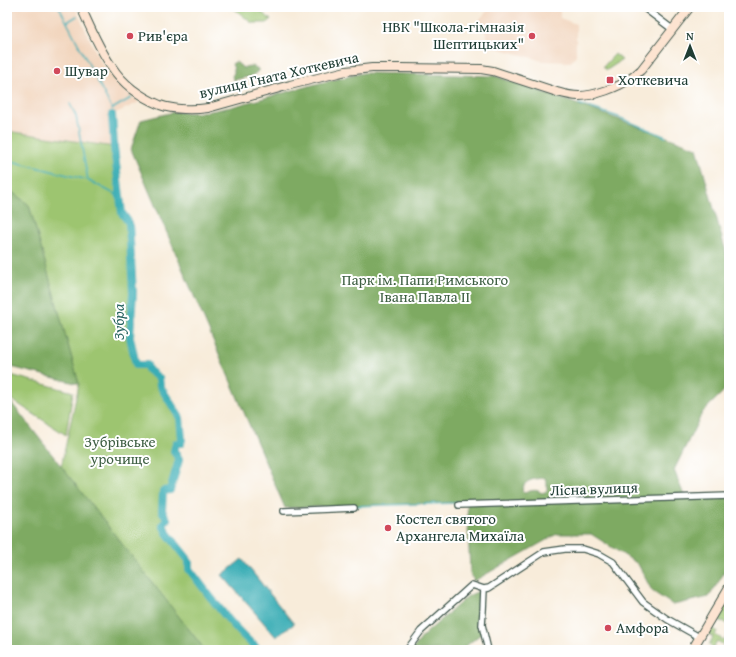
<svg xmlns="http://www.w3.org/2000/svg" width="736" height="657" viewBox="0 0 736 657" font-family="'Gentium Book Plus',serif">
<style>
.built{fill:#f2d5bd}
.green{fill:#9dc570;stroke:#5e8152}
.forest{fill:#7eaa62;stroke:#4e744b;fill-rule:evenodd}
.water{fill:#3badb5;stroke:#2d7574}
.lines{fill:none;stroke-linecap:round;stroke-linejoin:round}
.stream{stroke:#3badb5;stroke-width:1.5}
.river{stroke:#3badb5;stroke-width:8}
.street-casing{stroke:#40574d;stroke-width:8}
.secondary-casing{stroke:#40574d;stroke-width:10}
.street{stroke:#fff;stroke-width:5.5}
.secondary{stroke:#fde4d1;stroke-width:8}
.poi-dot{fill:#d1495b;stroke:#fff;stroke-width:1.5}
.labels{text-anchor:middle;stroke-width:4;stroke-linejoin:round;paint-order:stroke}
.poi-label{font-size:15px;fill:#1f3d34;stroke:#fff;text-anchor:start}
.street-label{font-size:15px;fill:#1f3d34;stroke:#fff}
.park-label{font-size:15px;fill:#3e5f43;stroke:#fff}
.water-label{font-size:16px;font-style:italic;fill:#296461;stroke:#fff}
</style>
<rect width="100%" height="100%" fill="#fff"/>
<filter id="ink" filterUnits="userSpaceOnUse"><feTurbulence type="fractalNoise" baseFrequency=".025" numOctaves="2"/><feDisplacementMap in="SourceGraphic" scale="8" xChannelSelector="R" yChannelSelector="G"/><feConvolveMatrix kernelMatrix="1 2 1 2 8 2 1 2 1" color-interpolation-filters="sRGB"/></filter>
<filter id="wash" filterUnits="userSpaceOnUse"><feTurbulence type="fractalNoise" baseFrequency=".012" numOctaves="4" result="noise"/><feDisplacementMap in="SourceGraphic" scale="16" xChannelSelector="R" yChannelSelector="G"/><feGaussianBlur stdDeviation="0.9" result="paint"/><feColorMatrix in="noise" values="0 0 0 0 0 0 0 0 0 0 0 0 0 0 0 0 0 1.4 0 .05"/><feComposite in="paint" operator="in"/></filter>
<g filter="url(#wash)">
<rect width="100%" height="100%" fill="#f8ecda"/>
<path class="built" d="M7,7H75L99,59L116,83L139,102L114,114V147L7,131Z
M491,7H560V18L576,24V55L571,62L543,61L493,47L479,20Z"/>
<path class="green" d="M232,7H255L271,20L267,23H252Z
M615,54L622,60L607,70L603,67Z
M7,131L114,147L122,213L129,223L133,293L130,337L136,365H147L148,370L159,378L160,386L180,418L182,439L181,443H176L174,451L179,460L170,490L163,491L162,511L167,519L163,525L167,533L187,558L189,562V569C210,595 233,629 259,650H205L61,467L79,384L29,205L7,188Z
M7,374L73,392L66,435L12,400L7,401Z
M729,598V625L723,621L721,622L718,618Z
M711,628L717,631L715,635L724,640L729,633L726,646L727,650H721L724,645L717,641L713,648L709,645L713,637L708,634Z"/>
<path class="forest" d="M236,62L243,68C248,65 254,66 258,69V71L252,76L234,80L232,76L234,73V69L232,64L233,63Z
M363,73L495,76L568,101L697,148L729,263V354L724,391L702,413L674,470L685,498L729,497V565L709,597L673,605L652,591L638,564L591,534H557L474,581L470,573L467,502L285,508L131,149L141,120L174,112L201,113L231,107L320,83ZM545,478L547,483V491L542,493C536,489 532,490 525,493L522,491C524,479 534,479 545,478Z
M7,188L29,205L79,384L7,366Z
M11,402L205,650H7V405Z
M479,591L482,633L461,650H412L424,635L468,596Z"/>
<path class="water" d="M242,559L294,624L276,637L222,575Z"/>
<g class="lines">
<path class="stream" d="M59,7L112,109L131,98
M67,22L77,16
M70,104L76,116L88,180
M579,104L618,117L666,137
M7,160L88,180L120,197
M423,504L459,503
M354,506L420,504"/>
<path class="river" d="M112,115L114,147L122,213L129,223L133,293L130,337L136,365H147L148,370L159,378L160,386L180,418L182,439L181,443H176L174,451L179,460L170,490L163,491L162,511L167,519L163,525L167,533L187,558
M189,562V569C209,595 233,629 259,650"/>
</g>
</g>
<g filter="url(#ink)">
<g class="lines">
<g class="street-casing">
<path id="street" d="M643,7L672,29
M459,505L729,496
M284,511L354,508
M484,589L483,611L482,625L488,650
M407,650L421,631L472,585L484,589L489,588L544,552L565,549H583L599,554L613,562L643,602L667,619L699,637"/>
</g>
<g class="secondary-casing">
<path id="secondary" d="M81,7C90,27 99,49 112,67C123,84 141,97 160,105C174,110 194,110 208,108L290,85L346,71L372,68H401L481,69L493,71L557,92C564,94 572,96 579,96C594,96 620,87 631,78C635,76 638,72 641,70L690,7
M692,650L729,587"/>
</g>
<use href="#street" class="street"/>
<use href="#secondary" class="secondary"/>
</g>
</g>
<g class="poi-dot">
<circle cx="130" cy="36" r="4"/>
<circle cx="532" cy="36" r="4"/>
<circle cx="57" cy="71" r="4"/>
<rect x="606" y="76" width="8" height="8" rx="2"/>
<circle cx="388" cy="528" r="4"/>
<circle cx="608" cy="628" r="4"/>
</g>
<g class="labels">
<g class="poi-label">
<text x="524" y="32" text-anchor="end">НВК "Школа-гімназія<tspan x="524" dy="17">Шептицьких"</tspan></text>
<text x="138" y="41">Рив'єра</text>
<text x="65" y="76">Шувар</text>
<text x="618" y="85">Хоткевича</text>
<text x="396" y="524">Костел святого<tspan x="396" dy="17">Архангела Михаїла</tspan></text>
<text x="616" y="633">Амфора</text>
</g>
<g class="street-label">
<text transform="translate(279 75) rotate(-13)" y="5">вулиця Гната Хоткевича</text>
<text transform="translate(594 489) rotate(-2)" y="5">Лісна вулиця</text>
</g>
<g class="park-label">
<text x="425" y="285">Парк ім. Папи Римського<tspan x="425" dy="17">Івана Павла ІІ</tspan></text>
<text x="120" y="447">Зубрівське<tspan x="120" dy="17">урочище</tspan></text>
</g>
<g class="water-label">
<text transform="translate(118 322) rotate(-90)" y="6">Зубра</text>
</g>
</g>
<rect width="736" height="657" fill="none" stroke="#fff" stroke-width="24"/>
<g transform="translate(690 46)" stroke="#ffffff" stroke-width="3" paint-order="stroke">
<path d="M0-3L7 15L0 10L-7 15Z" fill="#1f3d34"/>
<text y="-6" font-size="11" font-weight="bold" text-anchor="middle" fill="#1f3d34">N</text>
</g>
</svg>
